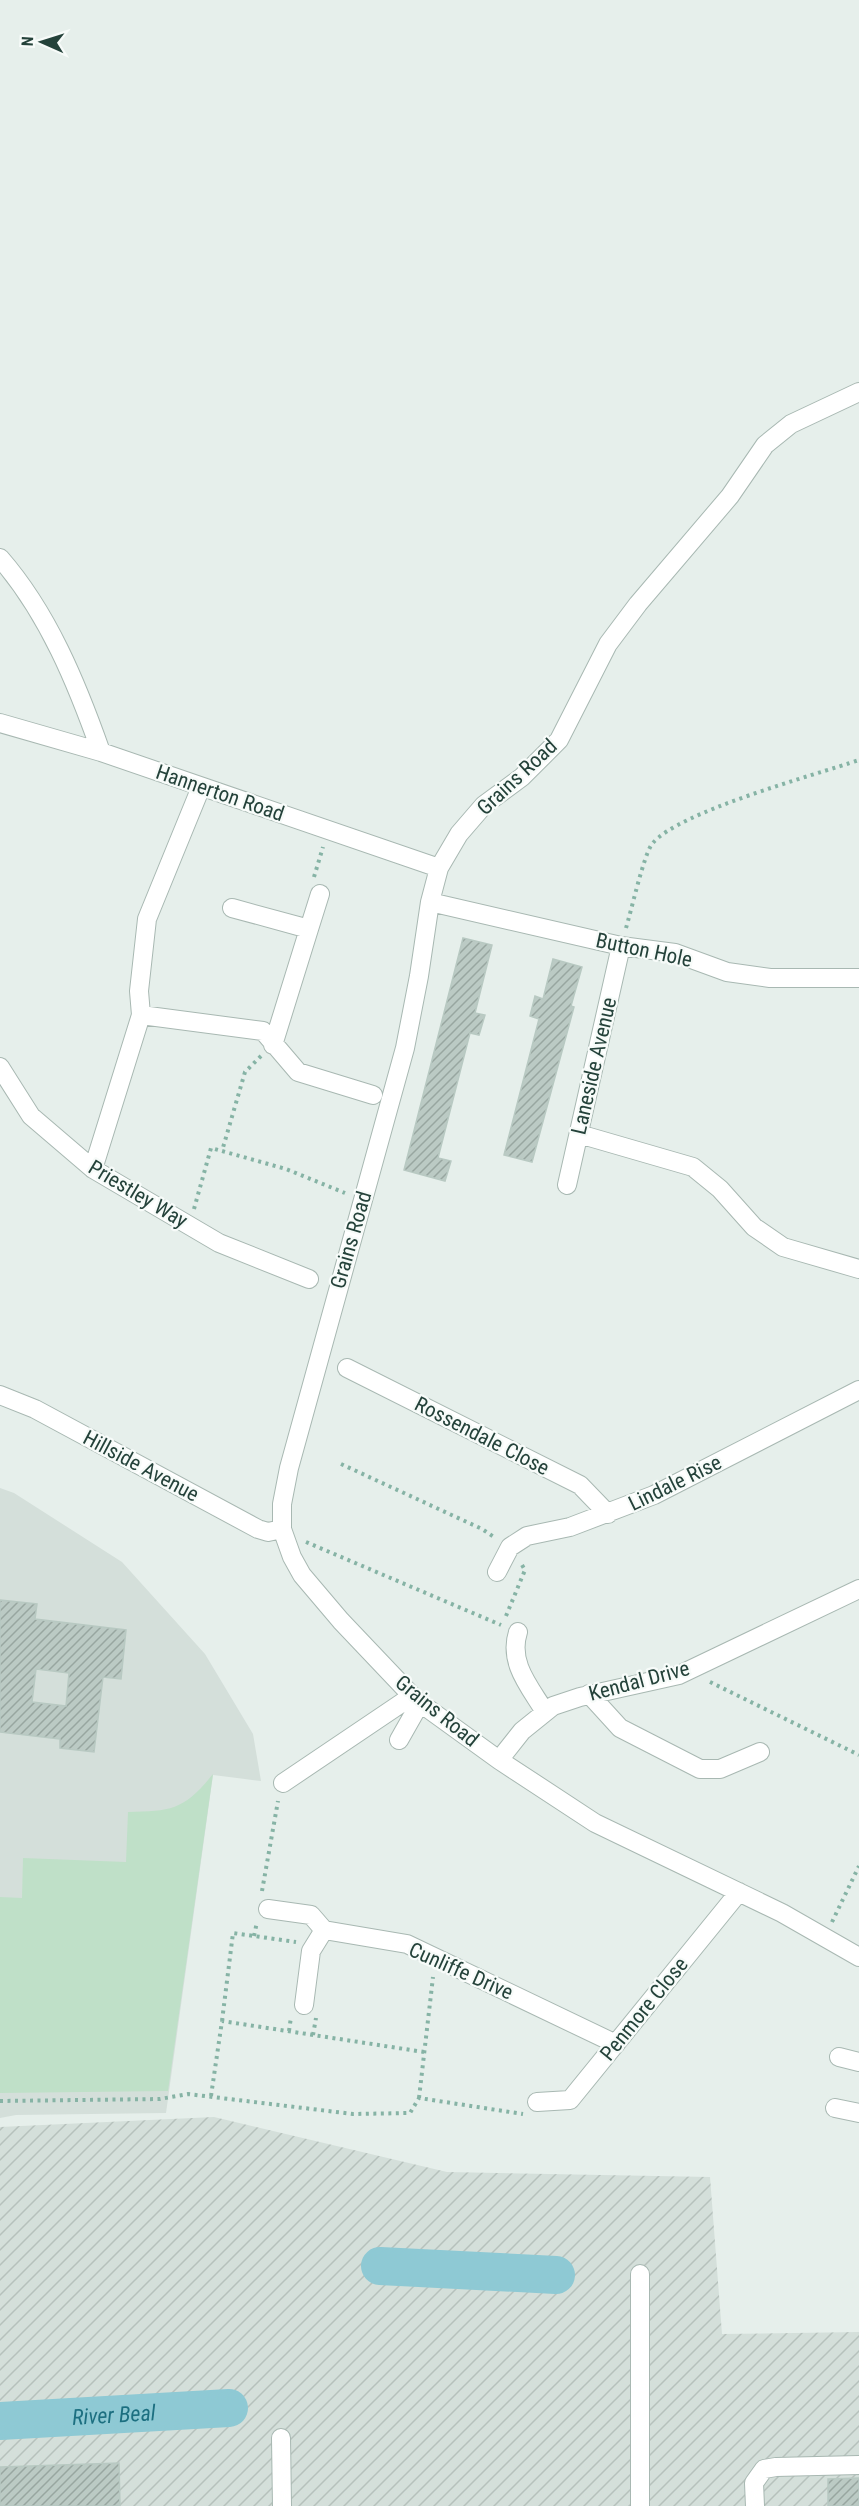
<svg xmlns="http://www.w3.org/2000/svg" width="859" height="2506" viewBox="0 0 859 2506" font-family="'Roboto Condensed',sans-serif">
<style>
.built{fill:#d4dfda}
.industrial{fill:url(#industrial-furrows)}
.park{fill:#bfe0c8}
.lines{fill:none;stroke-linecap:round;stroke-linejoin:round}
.river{stroke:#8ec9d4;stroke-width:38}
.building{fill:url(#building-hatch);stroke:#b8c9c2;stroke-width:1.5;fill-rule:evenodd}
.minor-casing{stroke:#a8b8b2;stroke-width:20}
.path{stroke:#86b3a5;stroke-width:4;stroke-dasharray:3 4.5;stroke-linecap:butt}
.minor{stroke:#fff;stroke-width:18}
.labels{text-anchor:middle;stroke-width:4.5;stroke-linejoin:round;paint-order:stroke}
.street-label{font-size:21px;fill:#24423a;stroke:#f7fbf9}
.water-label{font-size:22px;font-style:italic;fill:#1c6f80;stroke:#f7fbf9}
</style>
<defs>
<pattern id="industrial-furrows" width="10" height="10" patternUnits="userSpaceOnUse" patternTransform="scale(1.5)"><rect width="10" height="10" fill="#d4dfda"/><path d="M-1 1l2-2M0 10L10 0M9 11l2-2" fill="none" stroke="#b6c1bc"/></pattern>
<pattern id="building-hatch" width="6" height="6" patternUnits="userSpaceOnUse" patternTransform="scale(1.5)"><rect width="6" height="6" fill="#bbcac4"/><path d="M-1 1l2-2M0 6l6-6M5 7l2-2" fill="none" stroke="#98a6a0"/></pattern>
</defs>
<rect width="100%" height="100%" fill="#e6efeb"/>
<path class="built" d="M0,1488L14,1493L122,1562L205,1654L253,1734L261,1781L213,1775L166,2113L16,2115L0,2118Z"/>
<path class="industrial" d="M214,2117L447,2172L710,2177L722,2334L859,2332V2506H0V2127Z"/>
<path class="park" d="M213,1774L168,2091L0,2093V1897L22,1898L23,1858L126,1862L128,1812C172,1811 184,1810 213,1774Z"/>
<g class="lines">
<g class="river">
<path d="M380,2266L556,2275"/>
<path id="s1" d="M0,2421L229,2408"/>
</g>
</g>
<path class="building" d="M463,938L492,945L475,1013L485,1015L479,1035L470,1033L438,1158L451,1161L445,1181L404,1170Z
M553,959L582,967L571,1006L574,1007L532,1162L504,1155L539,1019L530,1016L535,996L543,999Z
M0,1600L37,1604L35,1619L126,1630L121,1679L103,1677L94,1752L60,1748V1739L0,1732ZM36,1669L69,1673L66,1706L32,1702Z
M119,2463L120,2506H0V2467Z
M859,2478V2506H828V2479Z"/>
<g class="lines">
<g class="minor-casing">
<path id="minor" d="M859,392L791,424L765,445L730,496L638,604L608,644L559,740L522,777L484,805L459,834L439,868L430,902L419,976L405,1048L289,1468L282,1504V1529L292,1557L302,1575L341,1621L416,1700L499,1760L595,1823L782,1913L859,1957
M0,558C48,613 77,684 101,752
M0,723L101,752L439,868
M430,902L621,946L675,953L727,972L770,978H859
M232,908L309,929L273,1045
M309,929L320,894
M141,1015L263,1031L298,1072L373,1095
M0,1067L31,1116L93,1169L219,1243L309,1279
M579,1134L693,1167L720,1189L754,1227L783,1247L859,1269
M93,1169L141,1015L139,991L147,919L201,787
M567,1185L621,946
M347,1368L580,1485L608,1514
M0,1395L35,1409L258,1529L268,1532L282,1529
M497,1572L510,1547L527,1536L570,1527L654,1495L859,1390
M518,1632C508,1663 530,1687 545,1712
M589,1694L620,1728L700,1769H720L760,1752
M399,1740L420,1703
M499,1760L522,1731L553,1706L580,1697L679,1675L859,1589
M283,1783L412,1696
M268,1909L311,1915L324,1930L407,1944L616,2044
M304,2005L311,1951L324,1930
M839,2057L859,2062
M537,2102L570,2100L739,1892
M835,2108L859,2113
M640,2274V2506
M281,2438L282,2506
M755,2506L754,2483L764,2469L776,2467L859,2465"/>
</g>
<path class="path" d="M314,877L323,847
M626,928C631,912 644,854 652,844C677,812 815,775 859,760
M261,1056L245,1072L222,1151L286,1169L345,1193
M194,1209L211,1148L222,1151
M341,1464L482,1529L494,1537
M306,1542L501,1625
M506,1616L525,1570L522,1565
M710,1682L859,1755
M262,1891L278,1801
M832,1922L859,1866
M254,1936L257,1922
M222,2021L233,1933L296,1942
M289,2031L291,2017
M313,2035L316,2018
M211,2096L222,2021L424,2052
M419,2098L433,1977
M0,2101L160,2099L188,2094L353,2114L410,2113L419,2098L523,2114"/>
<use href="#minor" class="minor"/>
</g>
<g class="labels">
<g class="street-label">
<text transform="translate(517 777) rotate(-43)" y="7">Grains Road</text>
<text transform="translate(220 793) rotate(19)" y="7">Hannerton Road</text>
<text transform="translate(644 950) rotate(12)" y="7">Button Hole</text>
<text transform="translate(594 1066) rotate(-77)" y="7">Laneside Avenue</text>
<text transform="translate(138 1194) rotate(31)" y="7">Priestley Way</text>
<text transform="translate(351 1240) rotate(-74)" y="7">Grains Road</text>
<text transform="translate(482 1436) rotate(27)" y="7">Rossendale Close</text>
<text transform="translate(141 1466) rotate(28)" y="7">Hillside Avenue</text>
<text transform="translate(675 1483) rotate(-26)" y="7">Lindale Rise</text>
<text transform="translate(639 1681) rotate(-15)" y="7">Kendal Drive</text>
<text transform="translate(437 1711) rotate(39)" y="7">Grains Road</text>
<text transform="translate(461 1971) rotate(24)" y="7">Cunliffe Drive</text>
<text transform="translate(644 2009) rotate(-51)" y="7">Penmore Close</text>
</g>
<g class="water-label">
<text dy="8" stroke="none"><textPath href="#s1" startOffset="114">River Beal</textPath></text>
</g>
</g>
<g transform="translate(42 42) rotate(273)" stroke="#f7fbf9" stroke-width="4.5" paint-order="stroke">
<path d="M0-4.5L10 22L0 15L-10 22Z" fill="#24423a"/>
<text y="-9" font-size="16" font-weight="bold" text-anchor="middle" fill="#24423a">N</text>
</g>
</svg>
